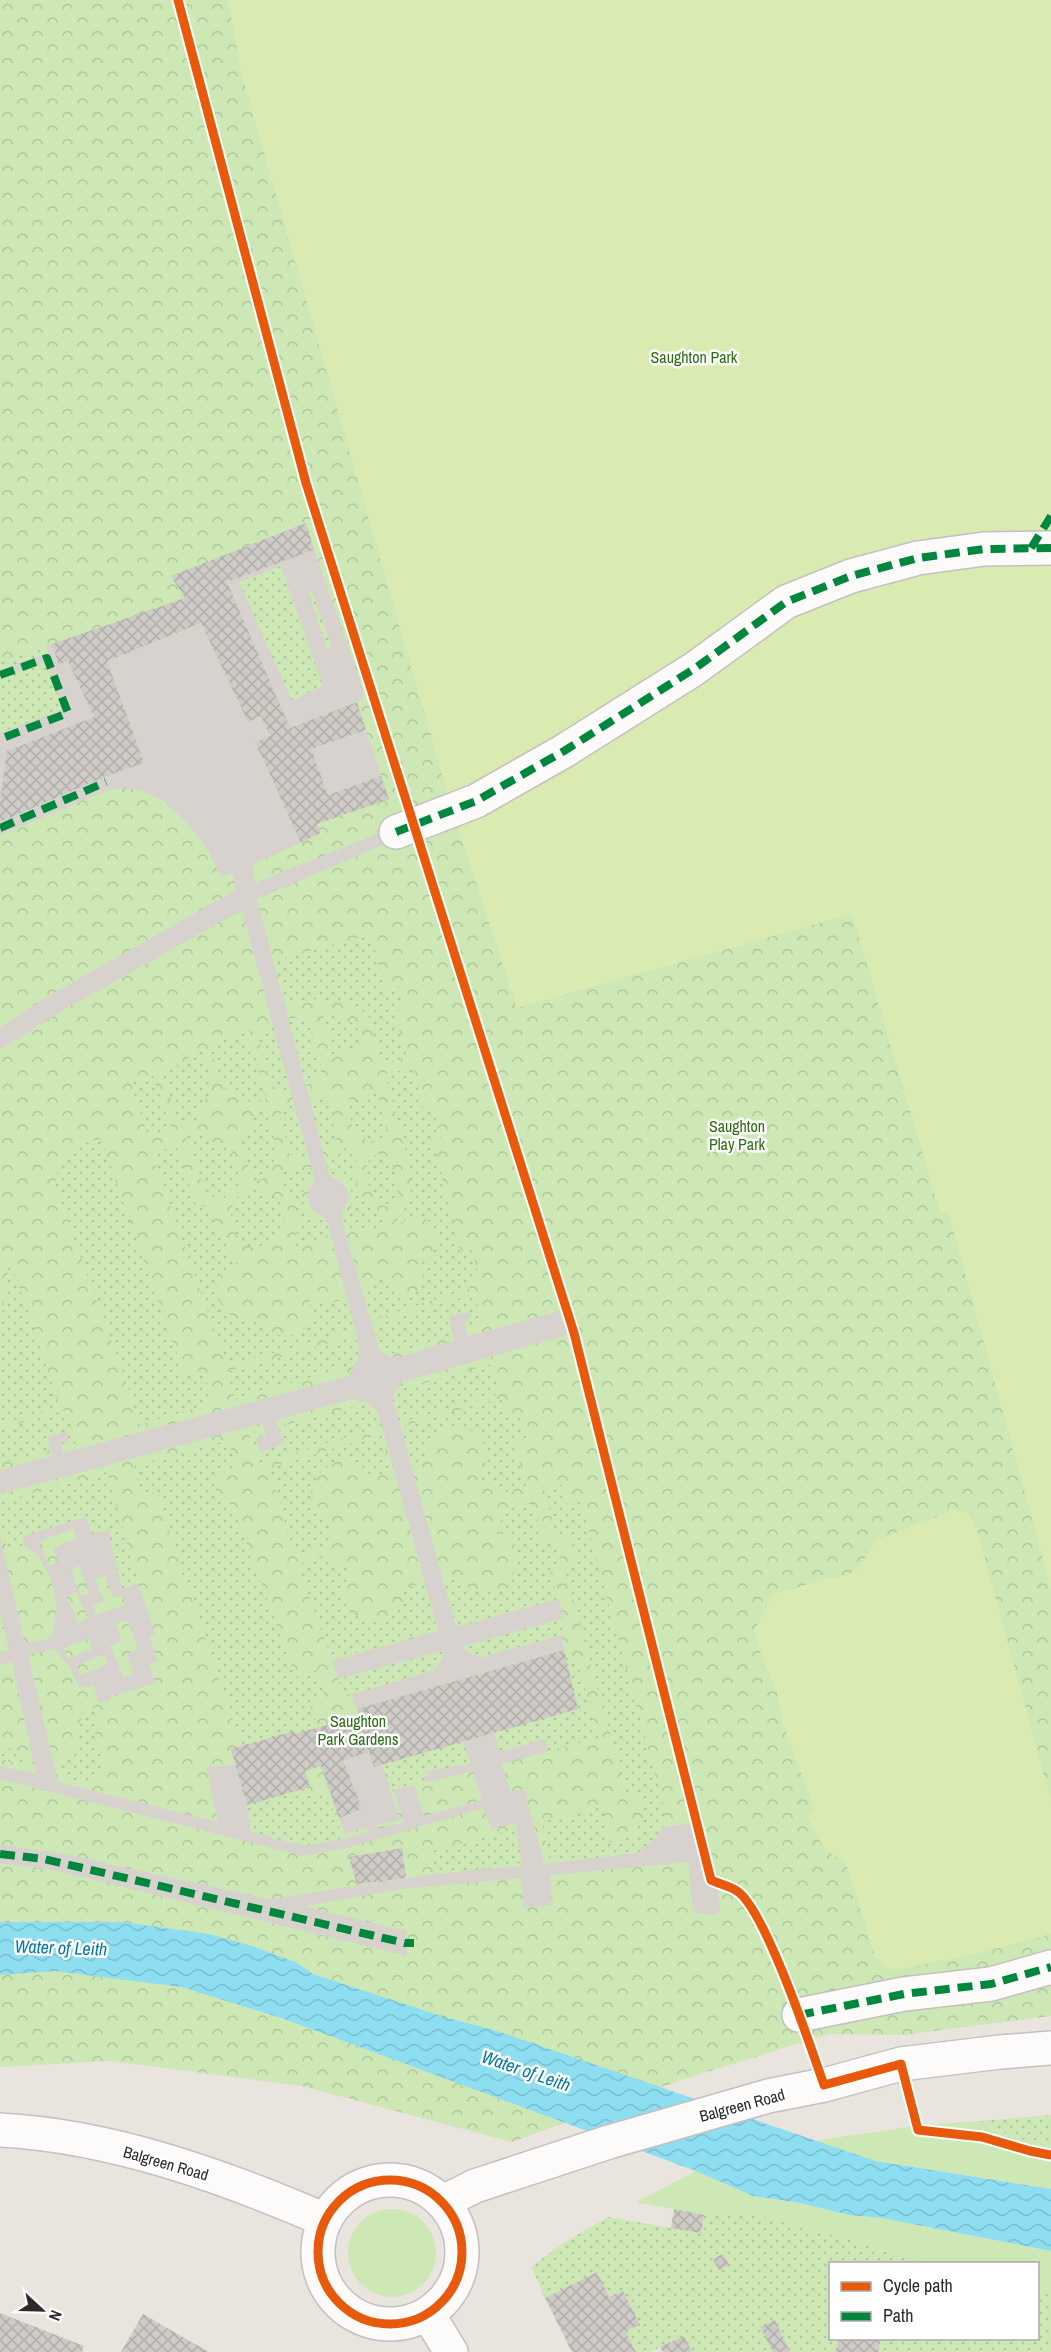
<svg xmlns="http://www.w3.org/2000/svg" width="1051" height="2352" viewBox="0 0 1051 2352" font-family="'Archivo Narrow',sans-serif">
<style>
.grass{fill:#cde7b5}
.forest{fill:url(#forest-crowns)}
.garden{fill:url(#garden-dots)}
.pitch{fill:#daebb2}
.plaza{fill:#d8d2ce;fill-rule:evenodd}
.water{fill:url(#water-waves)}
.building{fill:url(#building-cross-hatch)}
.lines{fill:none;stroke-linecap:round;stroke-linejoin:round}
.street-casing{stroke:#c3c0c1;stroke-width:36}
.secondary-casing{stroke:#c3c0c1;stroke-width:36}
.street{stroke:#fcfbfa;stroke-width:33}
.secondary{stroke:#fcfbfa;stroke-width:33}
.quiet{stroke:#00873e;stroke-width:8;stroke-dasharray:15 8;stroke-linecap:butt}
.cycleway-casing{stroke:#fff;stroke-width:13}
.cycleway{stroke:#e8590c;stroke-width:9}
.labels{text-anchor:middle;stroke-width:5;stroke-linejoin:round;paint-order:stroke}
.park-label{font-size:16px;fill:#2c6e14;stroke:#fff}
.street-label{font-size:16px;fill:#2a2a2a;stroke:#fff}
.water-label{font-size:18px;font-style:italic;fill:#0278a7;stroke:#fff}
</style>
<defs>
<pattern id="forest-crowns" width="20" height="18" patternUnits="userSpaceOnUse" patternTransform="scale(1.5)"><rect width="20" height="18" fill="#cde7b5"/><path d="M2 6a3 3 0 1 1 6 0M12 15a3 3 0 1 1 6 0" fill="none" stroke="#b0c69c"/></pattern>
<pattern id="garden-dots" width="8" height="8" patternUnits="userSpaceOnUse" patternTransform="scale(1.5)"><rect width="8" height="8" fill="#cde7b5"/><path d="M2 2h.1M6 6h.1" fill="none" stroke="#b0c69c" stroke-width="1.8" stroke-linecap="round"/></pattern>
<pattern id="water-waves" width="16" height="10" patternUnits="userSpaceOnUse" patternTransform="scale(1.5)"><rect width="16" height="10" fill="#8ddef1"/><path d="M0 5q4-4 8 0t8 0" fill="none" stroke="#7abfcf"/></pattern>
<pattern id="building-cross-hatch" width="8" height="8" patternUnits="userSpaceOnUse" patternTransform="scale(1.5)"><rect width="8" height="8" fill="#cecac6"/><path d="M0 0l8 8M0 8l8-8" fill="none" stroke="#b1aeaa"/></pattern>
</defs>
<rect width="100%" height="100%" fill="#eae4df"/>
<path class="grass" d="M980,2121L1014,2137L1051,2147V2189L875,2161L813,2141L915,2126Z
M696,2171L753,2196L800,2203L849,2215L882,2218L1051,2251V2295L1038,2292V2264L926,2263L832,2235L756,2215H704L636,2202Z
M348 2253a44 44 0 1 1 88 0a44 44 0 1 1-88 0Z"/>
<path class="forest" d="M0,0H1051V2016L904,2035L829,2034L681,2080L512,2142L302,2086L110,2061L0,2067Z"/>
<path class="garden" d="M281,566L323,687L291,701L238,582Z
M313,591L332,647L327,649L308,592Z
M46,646L49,653L0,670V661Z
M46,661L63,709L0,733V678Z
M370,935L386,988L398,985L404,1009L394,1012L407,1058L381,1064L368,1014C339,998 317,995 285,1005L275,960Z
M320,1013L338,1017L357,1025L363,1053C350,1047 345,1050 334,1058C322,1039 334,1030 320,1013Z
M294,1018C312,1017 314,1030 310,1045C314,1058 328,1067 317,1081L306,1085L288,1020Z
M273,1022L291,1088L287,1091L275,1090L272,1085L258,1039L266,1024Z
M250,1029L248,1042L257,1058L260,1082L268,1098L252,1104L237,1091L225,1089L209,1048L220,1040Z
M197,1052H202L214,1091C203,1098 199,1108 198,1121L181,1127L163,1075Z
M413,1068L424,1112L433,1109L441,1137L433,1140L460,1251L471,1249L479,1276L469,1280L471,1288L371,1320L361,1291L375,1283L384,1272C385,1289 396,1297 412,1295C423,1287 426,1275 422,1263C442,1255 442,1218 417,1217C410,1217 405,1222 399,1223L397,1220C400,1213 407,1208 409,1201C417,1176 392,1101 385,1074Z
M152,1074L172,1130L148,1136L131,1083Z
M377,1090L390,1142C384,1141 377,1143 371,1141C348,1137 352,1116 347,1099C358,1102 370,1101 377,1090Z
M322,1097L332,1101L333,1124L338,1135L334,1145L323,1152L308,1098Z
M294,1102L308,1156C300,1159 286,1156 285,1145C284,1138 287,1143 285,1136C282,1124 277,1121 282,1108Z
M268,1110C267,1123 272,1130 275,1143C277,1153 272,1175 262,1179C261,1180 253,1181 252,1181L241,1143L254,1126L253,1114Z
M202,1131C208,1141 218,1146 230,1146L241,1183L228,1192L222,1203L215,1196L205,1191L186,1137Z
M101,1139L179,1360L177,1377L203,1370L212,1403L139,1425L130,1392L55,1187C59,1153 69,1146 101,1139Z
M176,1145L196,1205L209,1207L228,1248L238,1262C221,1266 215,1286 220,1302C223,1311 233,1317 241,1321L261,1318C267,1340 294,1341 308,1325L311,1312L308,1296C320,1304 333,1305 347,1297L355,1330L227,1366L152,1154Z
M346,1147L359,1154C348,1181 364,1205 384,1221L385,1226L375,1234C365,1227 356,1226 344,1229L341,1218L350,1210C356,1191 349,1176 329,1173L326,1162L333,1160Z
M378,1154C382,1154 384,1154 387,1157C392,1161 400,1190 399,1196C398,1201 394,1204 389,1206C369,1204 356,1159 378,1154Z
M286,1167L299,1171L312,1170L314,1178C297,1187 301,1208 314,1219L327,1221L330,1234L310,1242L299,1252L290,1245C307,1223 298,1201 279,1185Z
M254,1189C325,1203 254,1282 233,1228C228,1215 232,1204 240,1193Z
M8,1257L30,1316L59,1406L0,1425V1324L7,1286Z
M474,1294L482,1326L467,1331L465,1322L471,1319L468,1310L448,1318L453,1334L396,1353L386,1354L377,1344L374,1325Z
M356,1336L360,1352L356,1364L235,1399L227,1372Z
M492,1364L499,1394L399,1423L393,1400L395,1391Z
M501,1398L508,1416L519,1412L526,1438L514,1442L526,1486L499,1494L491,1485L478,1480C500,1450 475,1416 441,1431L429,1446L425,1462L411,1466L400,1427Z
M368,1403L378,1412L382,1426L259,1464L248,1434L265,1429L266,1435L256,1439L261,1451L283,1444L278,1427Z
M66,1410L76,1443L62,1448L61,1443L68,1440L65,1432L49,1437L51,1450L0,1463V1429Z
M381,1434L391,1472L371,1477C340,1427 278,1504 333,1522L326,1546L294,1555L270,1468Z
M229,1440L236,1469L212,1476L216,1491L215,1494H218L220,1500L229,1503L235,1512L296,1677L318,1670L325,1697L309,1702L318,1728L295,1734L294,1731L241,1746L157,1492L143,1496L134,1466Z
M107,1472L138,1583L122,1589L108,1530L91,1534L86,1517L24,1537L25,1546L7,1551L3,1529L0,1528V1503Z
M562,1485L567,1506L581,1502L665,1811L663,1827L654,1840L638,1853L550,1862L542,1822L602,1807L610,1842L636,1836L634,1823L645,1819L640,1794L627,1796L564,1566L577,1562L570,1535L557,1538L544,1489Z
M531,1502L543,1543L555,1541L561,1564L550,1568L557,1600L456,1627L442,1580L457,1576C472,1595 486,1596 508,1587C518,1570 522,1534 495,1532L502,1519L503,1509Z
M329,1555L340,1565L352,1570L342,1588C348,1634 405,1633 404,1588L425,1583L437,1630L332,1660L298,1565Z
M564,1618L566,1633L562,1635L480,1658L461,1647Z
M445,1649L436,1670L352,1694L343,1695L338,1679Z
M576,1656L598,1738L548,1751L545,1739L499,1752L494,1733L578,1709L566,1658Z
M98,1707L95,1735L104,1765L102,1772L93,1781L87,1783L62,1777L58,1759L74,1756L77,1745L82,1712Z
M464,1742L471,1764L427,1772L429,1776L424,1777L426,1782L393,1790L384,1764Z
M8,1745L26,1755V1766L0,1759V1753L11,1756Z
M301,1790L304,1797L327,1792L343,1839L304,1846L251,1832L247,1805Z
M517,1829L522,1863H518L519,1865L435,1874L429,1852Z
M1051,2115V2147L1014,2137L980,2121Z
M717,2213L756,2215L832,2235L926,2263L830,2264V2338L839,2339L836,2352H790L774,2320L773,2352H692L684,2336L650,2352H636L625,2331L639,2325L623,2291L609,2297L596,2272L545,2298L531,2267L563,2243L608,2217L701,2233L704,2215Z
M1038,2292L1051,2295V2352H878L881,2339L1038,2338Z"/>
<path class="pitch" d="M228,0H1051V1589L948,1211L940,1213L852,914L517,1008L452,810L242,76Z
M952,1510C965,1509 971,1514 976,1526L1051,1801V1934L980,1953L896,1970L883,1966L875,1956L845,1861C821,1852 817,1836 807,1814L815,1810L783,1724L777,1692L761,1655L754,1631L770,1600L768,1598L772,1595L826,1579L849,1575L861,1565L876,1540L915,1526Z"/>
<path class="plaza" d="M314,550L363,689V695L361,700L290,728L227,582ZM281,566L323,686L292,701L239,582ZM312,591L332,647L327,649L308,593Z
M201,623L248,722L261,716L270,736L255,743L301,843L252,864L255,883L414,819L417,830L257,899L327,1167L330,1177L341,1181L348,1191L349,1200L341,1213L343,1216L341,1218L379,1349L388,1356L400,1357L455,1340L449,1317L468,1312L470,1319L464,1321L468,1336L567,1309L574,1333L402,1382L395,1391L393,1400L456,1627L559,1599L564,1618L461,1647L480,1658L562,1635L564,1650L357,1709L352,1694L436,1670L445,1650L338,1679L332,1661L438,1631L378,1412L368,1403L352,1399L276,1420L284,1444L260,1452L256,1439L266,1435L263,1423L0,1494V1470L52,1456L48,1437L66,1431L69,1441L61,1443L63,1453L349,1376L358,1359L359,1343L327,1222L324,1221L325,1217L313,1211L308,1203V1190L315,1181L242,910L55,1015L0,1050V1028L45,998L236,890L232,873L221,877L206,847L186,822L164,801L141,791L125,788L109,790L0,835V822L104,777L144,763L107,661Z
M52,644L59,665L68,661L94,717L0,801V733L63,709L46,662L0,678V670L48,653L46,646Z
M366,730L381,776L328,795L311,749Z
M86,1517L92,1534L108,1530L122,1589L138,1583L155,1634L149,1636L158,1661L149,1664L156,1683L110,1697V1700L98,1703L94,1685L79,1688L70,1667L54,1649L28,1655L58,1782L218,1822L206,1767L236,1765L247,1805L251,1832L304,1846L343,1839L370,1831L366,1827L345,1834L339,1818L362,1809L343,1760L369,1752L374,1767L382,1765L400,1820L378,1825L379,1829L404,1822L393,1790L414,1785L424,1816L482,1800L473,1771L426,1782L424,1777L428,1776L427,1771L470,1764L464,1742L494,1733L499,1752L545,1739L548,1751L502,1764L510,1792L524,1788L544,1864L638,1853L654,1840L663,1827L697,1823L702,1820L718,1883L720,1908L717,1915L693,1913L688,1862L550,1875L552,1905L524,1908L521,1878L402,1889L303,1906L405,1931L407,1956L53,1870L0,1863V1845L59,1853L269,1899L435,1874L522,1866L516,1823L491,1829L484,1808L346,1848L303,1856L0,1779V1766L36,1774L12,1662L0,1664V1652L9,1650L0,1612V1537L25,1644L52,1638L57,1607L51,1578L39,1557L25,1546L23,1536ZM74,1529L77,1539L53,1548L58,1562L48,1566L39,1541ZM80,1566L89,1593L81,1596L71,1570ZM105,1576L113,1598L104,1601L95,1579ZM77,1592L88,1618L78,1623L67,1597ZM123,1595L125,1605L96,1615L93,1605ZM127,1620L138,1650L127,1654L115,1624ZM89,1638L93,1649L68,1659L64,1648ZM122,1641L134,1674L124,1678L110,1646ZM104,1654L108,1664L81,1675L77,1666Z"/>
<path class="water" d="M0,1922H121L209,1934L255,1947L295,1962L313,1974L444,2017L494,2030L875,2161L1051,2189V2251L882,2218L849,2215L800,2203L753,2196L696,2171L284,2019L182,1987L55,1971L0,1975Z"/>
<path class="building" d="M306,523L314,550L227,582L290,728L357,702L366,730L311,749L328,795L381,776L389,799L317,824L320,833L301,843L255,742L270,736L261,716L248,722L201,623L107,661L144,763L104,777L0,822V801L7,751L94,717L68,661L59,665L52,644L185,598L171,576Z
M564,1650L578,1709L374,1767L369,1752L343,1760L362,1809L339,1818L321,1766L305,1771L310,1787L247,1805L231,1749L294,1731L295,1734L359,1716L357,1709Z
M402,1848L406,1878L357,1884L349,1857Z
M674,2209L704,2215L701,2233L671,2228Z
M723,2254L729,2265L719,2270L713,2259Z
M597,2272L609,2297L623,2291L640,2325L625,2331L636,2352H572L545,2298Z
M0,2313L84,2346L82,2352H0Z
M143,2314L167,2328L209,2352H121Z
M775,2320L790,2352H773L760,2327Z
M684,2336L692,2352H663L660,2347Z
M839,2338H881L878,2352H836Z"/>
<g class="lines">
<g class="street-casing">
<path id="street" d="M396,832L476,801L564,751L694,669L786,602L851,576L918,558L984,549L1051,548
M799,2015L904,1994L991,1984L1051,1967"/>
</g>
<g class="secondary-casing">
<path id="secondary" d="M0,2130C112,2136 223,2176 325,2220
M318 2252a72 72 0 1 1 144 0a72 72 0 1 1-144 0Z
M443,2202L475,2186L609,2142L768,2096L824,2085L901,2064L1000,2052L1051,2048
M428,2314L451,2352"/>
</g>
<use href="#street" class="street"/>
<use href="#secondary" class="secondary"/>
<path class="quiet" d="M1031,548L1051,516
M0,675L47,658L68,713L0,739
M0,828L106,782
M396,832L476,801L564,751L694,669L786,602L851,576L918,558L984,549L1051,548
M0,1854L44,1859L405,1943H414
M799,2015L904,1994L991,1984L1051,1967"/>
<g class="cycleway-casing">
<path id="cycleway" d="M178,0L306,483L574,1333L711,1880C719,1884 730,1886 737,1891C765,1909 811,2048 824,2085L901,2064L918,2130L982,2137L1030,2151L1051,2155
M318 2252a72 72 0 1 1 144 0a72 72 0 1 1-144 0Z"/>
</g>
<use href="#cycleway" class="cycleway"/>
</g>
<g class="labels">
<g class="park-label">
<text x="694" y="363">Saughton Park</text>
<text x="737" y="1132">Saughton<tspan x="737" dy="18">Play Park</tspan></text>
<text x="358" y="1727">Saughton<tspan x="358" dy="18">Park Gardens</tspan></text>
</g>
<g class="street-label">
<text transform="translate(742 2105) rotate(-15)" y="6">Balgreen Road</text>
<text transform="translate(166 2163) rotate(16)" y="6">Balgreen Road</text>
</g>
<g class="water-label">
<text transform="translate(61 1948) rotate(2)" y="6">Water of Leith</text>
<text transform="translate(526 2071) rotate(19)" y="6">Water of Leith</text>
</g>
</g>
<rect x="829" y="2262" width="210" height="78" fill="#ffffff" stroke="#aaaaaa" stroke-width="1.5"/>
<rect x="841" y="2282" width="30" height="9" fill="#e8590c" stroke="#aaaaaa" stroke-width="1.5"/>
<text x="883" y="2292" font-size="18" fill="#2a2a2a">Cycle path</text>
<rect x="841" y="2312" width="30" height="9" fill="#00873e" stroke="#aaaaaa" stroke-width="1.5"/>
<text x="883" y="2322" font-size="18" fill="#2a2a2a">Path</text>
<g transform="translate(42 2310) rotate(112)" stroke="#ffffff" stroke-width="4.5" paint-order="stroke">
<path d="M0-4.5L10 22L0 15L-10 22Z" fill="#2a2a2a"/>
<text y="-9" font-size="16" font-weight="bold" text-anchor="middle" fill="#2a2a2a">N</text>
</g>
</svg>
